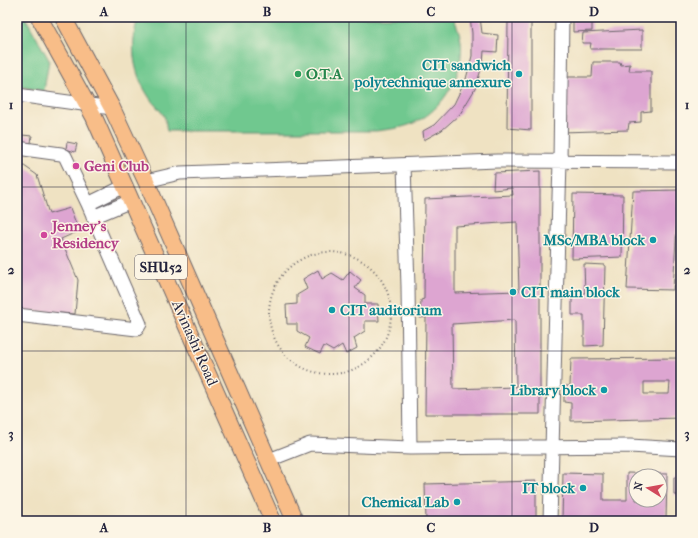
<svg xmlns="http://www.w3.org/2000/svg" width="698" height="538" viewBox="0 0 698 538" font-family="'IM FELL French Canon',serif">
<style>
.green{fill:#6fc88f;stroke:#487565}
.building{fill:#dda5d1;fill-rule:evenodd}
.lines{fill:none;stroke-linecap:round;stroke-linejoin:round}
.minor-casing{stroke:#6a656a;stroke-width:15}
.major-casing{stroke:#6a656a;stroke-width:18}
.path{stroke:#6a656a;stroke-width:2;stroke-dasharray:1 3;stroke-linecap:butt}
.minor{stroke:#fff;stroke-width:13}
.major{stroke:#f8bd88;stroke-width:16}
.grid{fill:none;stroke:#22223b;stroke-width:1;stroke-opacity:0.55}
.leisure-dot{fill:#2e9e5b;stroke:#fcf5e5;stroke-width:1.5}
.culture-dot{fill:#0f9aa8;stroke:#fcf5e5;stroke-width:1.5}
.hotel-dot{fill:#d1479c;stroke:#fcf5e5;stroke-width:1.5}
.labels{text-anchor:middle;stroke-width:3;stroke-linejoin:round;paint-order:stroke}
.shield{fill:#fcf5e5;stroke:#63616e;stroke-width:1}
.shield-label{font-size:14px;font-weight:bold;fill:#22223b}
.culture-label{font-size:15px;font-weight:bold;fill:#0d838f;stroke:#fcf5e5;text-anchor:end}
.leisure-label{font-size:15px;font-weight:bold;fill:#27864d;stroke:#fcf5e5;text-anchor:start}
.hotel-label{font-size:15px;font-weight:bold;fill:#b23c85;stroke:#fcf5e5;text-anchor:start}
.street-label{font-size:15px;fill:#22223b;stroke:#fcf5e5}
.neatline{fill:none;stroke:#22223b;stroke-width:1.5}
.grid-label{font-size:13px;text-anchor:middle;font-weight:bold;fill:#22223b}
</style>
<rect width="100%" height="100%" fill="#fcf5e5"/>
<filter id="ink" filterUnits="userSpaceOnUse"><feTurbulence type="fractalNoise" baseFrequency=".025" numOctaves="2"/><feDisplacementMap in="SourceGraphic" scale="8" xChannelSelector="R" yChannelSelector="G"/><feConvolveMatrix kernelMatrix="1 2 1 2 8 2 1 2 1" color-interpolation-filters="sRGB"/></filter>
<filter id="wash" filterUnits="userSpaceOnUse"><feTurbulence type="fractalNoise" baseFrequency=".012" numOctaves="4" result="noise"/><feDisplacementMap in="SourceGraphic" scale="16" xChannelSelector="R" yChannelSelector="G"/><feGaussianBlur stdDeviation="0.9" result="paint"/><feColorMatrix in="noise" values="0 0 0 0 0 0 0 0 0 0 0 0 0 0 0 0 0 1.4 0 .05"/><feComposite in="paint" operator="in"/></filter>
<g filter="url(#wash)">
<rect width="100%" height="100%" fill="#efe2c2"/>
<path class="green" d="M17,17H25L49,60L44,91L17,86Z
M138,17H453C459,29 463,42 461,56C459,81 441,109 418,121C405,128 391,129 376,131H167C166,127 166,120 164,116C160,109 153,104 149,97C132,71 130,46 138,17Z"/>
<g id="blocks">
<path class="building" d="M470,17H480L482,33L498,35L497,52L484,51L483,63L475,89L460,114L442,130L424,140L423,131L434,125L454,104L466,79L472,56V33Z
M515,17H531V130L507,128L508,19H515Z
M573,17H592V31L573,32Z
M642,30V49H590L591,43H582L583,33Z
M593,62H620L621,65L630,64L629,71H651V111L641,112V122L629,123L628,130L562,132L564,77H592Z
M22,135L32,136L31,143L22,142Z
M67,142L77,144L75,152L66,149Z
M17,161L37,175L49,214L70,208L79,231L61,239L78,280L75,314L17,310Z
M540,171V414H425L426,317L420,318L421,300L424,299L425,199L513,195L512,188L493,190L494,173ZM517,222L519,291L455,293V226ZM515,320L516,387L453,389L452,324Z
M679,190L673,290L627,289L633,191Z
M573,194L623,195L622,257L572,259Z
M584,264L605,265L603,345L584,346V315H572V293H585Z
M318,270L322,279L332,273L343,280L350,271L361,280L355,288L365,295V304H378L379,321H365V331L354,338L357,348L346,354L342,345L333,351L324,346L320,354L305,347L309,338L297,331V324H287L286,305L297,304V295L307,289L303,279Z
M681,358V418L571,421V403L564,402V386H570L571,359ZM644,382H670L669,394H644Z
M563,473L603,474V500H627V473L667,474L666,521H562ZM636,476H660V500H636Z
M674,477L681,478V495H674Z
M536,481V521H426L425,484Z"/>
</g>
</g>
<g filter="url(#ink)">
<use href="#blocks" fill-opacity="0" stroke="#6a656a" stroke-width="1"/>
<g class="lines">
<g class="minor-casing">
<path id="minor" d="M17,95L112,108
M17,148L61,154L65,156L88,204
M404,165L408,286L410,448
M146,181L180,173L497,161L681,162
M93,217L131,201
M17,315L137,329L140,324L88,204L125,186
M269,460L310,444L410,448L630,446L681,449
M550,521L560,161L562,17"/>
</g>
<g class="major-casing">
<path id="major" d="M39,17L94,117L273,521
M63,17L112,108L146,181L295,521"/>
</g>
<path class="path" d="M269 313a61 61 0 1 1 122 0a61 61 0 1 1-122 0Z"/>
<use href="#minor" class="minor"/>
<use href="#major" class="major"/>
</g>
</g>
<path class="grid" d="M186,17V521M349,17V521M512,17V521M17,187H681M17,351H681"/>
<circle class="leisure-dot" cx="298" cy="74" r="4"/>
<g class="culture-dot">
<circle cx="519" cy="74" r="4"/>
<circle cx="653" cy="240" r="4"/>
<circle cx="513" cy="292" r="4"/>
<circle cx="332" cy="310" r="4"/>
<circle cx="604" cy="390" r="4"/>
<circle cx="583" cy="488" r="4"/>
<circle cx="457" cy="502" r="4"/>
</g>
<g class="hotel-dot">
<circle cx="76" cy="166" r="4"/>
<circle cx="44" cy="235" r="4"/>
</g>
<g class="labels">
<rect class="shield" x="135" y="255" width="52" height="24" rx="3"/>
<g class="shield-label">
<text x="161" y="272">SHU52</text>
</g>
<g class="culture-label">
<text x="511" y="70">CIT sandwich<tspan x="511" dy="17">polytechnique annexure</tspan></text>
<text x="645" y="245">MSc/MBA block</text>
<text x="521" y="297" text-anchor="start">CIT main block</text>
<text x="340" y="315" text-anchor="start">CIT auditorium</text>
<text x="596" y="395">Library block</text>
<text x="575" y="493">IT block</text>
<text x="449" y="507">Chemical Lab</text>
</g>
<g class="leisure-label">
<text x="306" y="79">O.T.A</text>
</g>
<g class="hotel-label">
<text x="84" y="171">Geni Club</text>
<text x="52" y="231">Jenney's<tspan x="52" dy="17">Residency</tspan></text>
</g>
<g class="street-label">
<text transform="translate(195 343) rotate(66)" y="5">Avinashi Road</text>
</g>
</g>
<rect width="698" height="538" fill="none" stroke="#fcf5e5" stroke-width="44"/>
<g transform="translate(648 488) rotate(281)"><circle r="19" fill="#fcf5e5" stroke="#a5a1a1"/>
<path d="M0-3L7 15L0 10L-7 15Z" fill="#d1495b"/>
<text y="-6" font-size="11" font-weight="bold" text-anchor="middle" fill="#22223b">N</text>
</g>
<rect x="22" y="22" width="654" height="494" class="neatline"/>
<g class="grid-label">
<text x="104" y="16">A</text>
<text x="267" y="16">B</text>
<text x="431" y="16">C</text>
<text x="594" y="16">D</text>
<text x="11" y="109">1</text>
<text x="687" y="109">1</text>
<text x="11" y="274">2</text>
<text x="687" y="274">2</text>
<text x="11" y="438">3</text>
<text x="687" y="438">3</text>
<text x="104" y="532">A</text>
<text x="267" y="532">B</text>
<text x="431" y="532">C</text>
<text x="594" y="532">D</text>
</g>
</svg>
